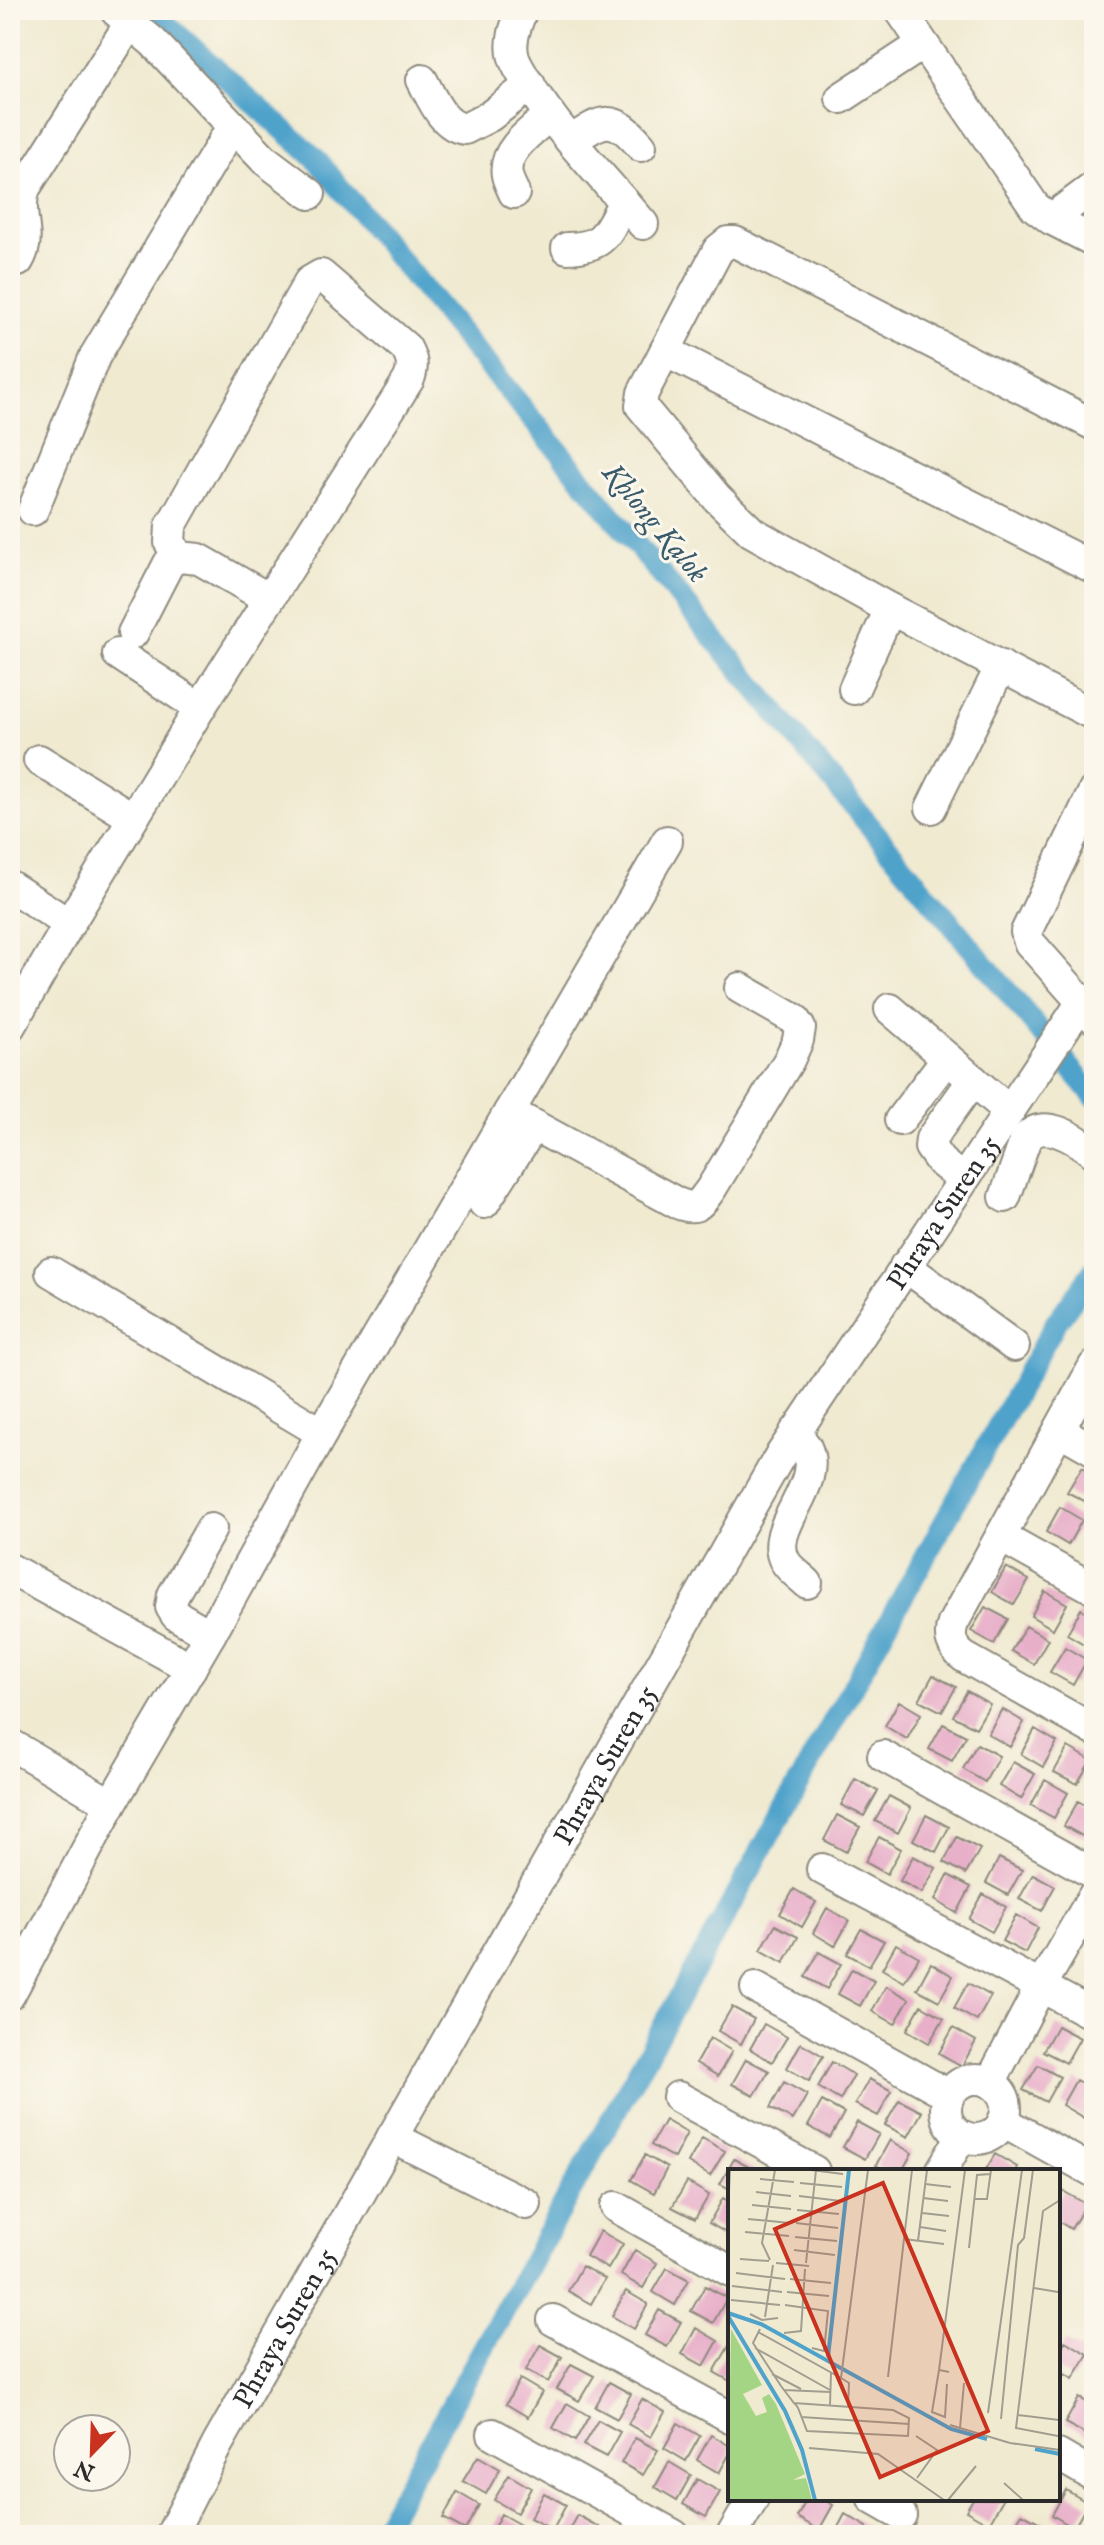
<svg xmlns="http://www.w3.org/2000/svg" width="1104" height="2545" viewBox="0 0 1104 2545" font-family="'IM FELL English',serif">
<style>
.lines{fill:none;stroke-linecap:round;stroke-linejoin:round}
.canal{stroke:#4fa3cb;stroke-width:22}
.building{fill:#e8afc9}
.minor-casing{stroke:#8e8a7e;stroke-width:34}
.minor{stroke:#fff;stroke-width:30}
.labels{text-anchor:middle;stroke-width:6;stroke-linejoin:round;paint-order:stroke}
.street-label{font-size:28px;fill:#2b2b2b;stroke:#fbf7ec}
.water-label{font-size:30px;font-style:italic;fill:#395b6b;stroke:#fbf7ec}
.inset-river{fill:none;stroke:#4fa3cb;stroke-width:4}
.inset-road{fill:none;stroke:#a19e8f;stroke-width:2}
.view{fill:#c8321e;fill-opacity:0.15;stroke:#c8321e;stroke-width:4}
.inset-edge{fill:none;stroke:#2b2b2b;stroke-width:4}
</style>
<rect width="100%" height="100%" fill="#fbf7ec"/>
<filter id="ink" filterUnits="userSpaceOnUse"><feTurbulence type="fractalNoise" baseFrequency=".0125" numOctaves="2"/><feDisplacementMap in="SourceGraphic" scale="16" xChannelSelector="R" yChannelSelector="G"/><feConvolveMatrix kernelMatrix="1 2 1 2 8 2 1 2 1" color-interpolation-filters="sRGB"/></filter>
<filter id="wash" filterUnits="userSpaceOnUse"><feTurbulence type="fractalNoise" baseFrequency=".006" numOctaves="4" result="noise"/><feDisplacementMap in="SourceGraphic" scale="32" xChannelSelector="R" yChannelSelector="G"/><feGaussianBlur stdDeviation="1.8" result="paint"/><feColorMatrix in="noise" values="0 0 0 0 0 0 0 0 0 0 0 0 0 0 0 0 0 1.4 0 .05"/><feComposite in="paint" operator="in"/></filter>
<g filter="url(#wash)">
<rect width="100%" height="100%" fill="#f0ead1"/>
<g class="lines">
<path class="canal" d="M146,10L165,23L316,159L1094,1096
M379,2535L1055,1324L1094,1270"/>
</g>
<g id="blocks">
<path class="building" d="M1082,1467L1094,1474V1497L1090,1504L1067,1492Z
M1060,1507L1082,1520L1068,1545L1046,1532Z
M1006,1567L1029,1580L1014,1605L992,1592Z
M1045,1591L1067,1604L1053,1629L1031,1616Z
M985,1607L1008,1619L994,1644L971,1631Z
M1081,1609L1094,1616V1638L1089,1647L1067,1634Z
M1026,1626L1048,1639L1034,1664L1011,1651Z
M1065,1647L1087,1660L1073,1685L1050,1672Z
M933,1675L956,1687L942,1712L919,1700Z
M967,1691L990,1704L976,1728L953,1716Z
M899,1701L921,1714L907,1739L885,1726Z
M1002,1709L1024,1722L1010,1747L988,1734Z
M943,1724L966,1736L952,1761L929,1749Z
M1035,1729L1057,1742L1043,1767L1021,1754Z
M977,1744L999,1756L985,1782L963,1769Z
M1068,1747L1091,1760L1077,1784L1054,1772Z
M1013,1762L1035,1774L1021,1799L999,1786Z
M855,1779L878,1791L864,1816L841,1805Z
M1045,1780L1068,1793L1054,1818L1031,1805Z
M889,1796L911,1808L898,1833L875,1821Z
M1078,1801L1094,1810V1825L1086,1838L1064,1826Z
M837,1815L860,1827L846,1852L824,1840Z
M926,1815L949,1827L936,1852L913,1840Z
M879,1837L901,1849L887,1874L865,1862Z
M957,1837L980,1849L966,1874L944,1862Z
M913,1856L936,1868L922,1893L900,1881Z
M999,1858L1022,1870L1008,1895L986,1883Z
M1033,1874L1055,1886L1042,1911L1019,1899Z
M948,1875L971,1887L957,1913L935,1900Z
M794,1889L816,1902L802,1927L780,1914Z
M983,1894L1006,1907L992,1932L969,1919Z
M827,1908L849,1921L835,1946L813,1933Z
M1016,1915L1038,1928L1025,1953L1002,1941Z
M775,1925L798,1937L784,1963L761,1950Z
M861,1929L884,1941L869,1966L847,1954Z
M896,1944L919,1957L904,1982L882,1969Z
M819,1952L841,1964L827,1989L805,1977Z
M931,1963L953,1976L939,2001L917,1989Z
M852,1969L874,1981L860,2006L838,1994Z
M968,1983L991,1996L977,2021L954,2008Z
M886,1986L909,1999L895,2024L872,2011Z
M921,2005L944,2018L929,2043L907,2030Z
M732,2007L754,2019L741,2044L718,2031Z
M764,2024L787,2037L772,2062L750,2049Z
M1057,2026L1080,2038L1066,2063L1043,2051Z
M953,2028L976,2041L962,2066L939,2053Z
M710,2038L732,2051L718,2076L696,2063Z
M801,2043L823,2056L809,2081L787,2068Z
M746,2059L769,2071L754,2096L732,2084Z
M832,2062L854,2075L840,2100L818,2087Z
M1038,2065L1060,2077L1046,2102L1023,2090Z
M869,2079L892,2091L878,2116L855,2104Z
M1076,2080L1094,2090V2100L1084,2118L1062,2105Z
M784,2082L807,2095L793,2120L770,2108Z
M899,2100L922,2112L908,2137L885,2125Z
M822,2101L844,2113L830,2138L808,2126Z
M665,2120L687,2133L674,2158L651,2145Z
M857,2122L879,2134L865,2159L843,2147Z
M702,2138L725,2151L710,2176L688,2163Z
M890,2140L912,2153L902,2171H886L876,2165Z
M995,2154L1017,2167L1015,2171H985Z
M645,2155L667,2168L654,2193L631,2180Z
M734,2159L756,2171H730V2189L720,2184Z
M687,2182L709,2195L695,2219L672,2207Z
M1063,2191L1086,2204L1071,2229L1058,2221V2200Z
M723,2198L730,2202V2235L709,2223Z
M600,2231L623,2244L608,2269L586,2256Z
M635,2250L657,2263L643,2288L621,2275Z
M582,2266L605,2279L591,2304L568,2291Z
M667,2268L689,2280L675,2305L653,2292Z
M705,2286L727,2298L713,2323L691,2311Z
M626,2291L648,2304L634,2329L612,2316Z
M659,2310L681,2322L667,2347L645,2335Z
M696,2328L718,2341L704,2366L682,2354Z
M1065,2341L1088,2354L1073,2379L1058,2370V2354Z
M730,2344V2381L714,2372Z
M540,2345L562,2357L548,2382L526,2370Z
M571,2364L594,2376L579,2401L557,2389Z
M520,2379L542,2392L528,2417L506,2404Z
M609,2382L631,2394L617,2419L595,2407Z
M1079,2398L1094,2406V2423L1087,2435L1065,2423Z
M642,2399L665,2412L651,2437L628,2424Z
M567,2403L589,2416L575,2441L553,2428Z
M598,2420L620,2432L606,2457L583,2445Z
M678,2423L700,2436L686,2461L664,2448Z
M711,2435L730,2446V2453L719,2473L697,2460Z
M635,2438L658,2450L643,2475L621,2463Z
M478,2456L500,2469L486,2494L463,2481Z
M669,2462L691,2475L677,2500L655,2487Z
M509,2475L531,2488L517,2513L494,2500Z
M697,2479L720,2492L706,2517L683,2504Z
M1066,2490L1088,2503L1074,2528L1052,2515Z
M457,2492L479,2505L465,2530L443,2518Z
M544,2493L566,2505L553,2530L530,2518Z
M807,2499H823L833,2505L819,2530L797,2517Z
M973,2499H1003L989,2524L966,2511Z
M1022,2513L1044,2525L1039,2535H1009Z
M501,2514L524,2527L519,2535H490Z
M845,2514L867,2527L863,2535H834Z
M577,2515L599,2527L595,2535H566Z"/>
</g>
</g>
<g filter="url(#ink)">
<use href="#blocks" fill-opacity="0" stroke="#8e8a7e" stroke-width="2"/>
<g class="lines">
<g class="minor-casing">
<g id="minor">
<path d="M522,10C516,25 509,42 514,58C517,67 524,77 529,85C561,135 605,179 643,224"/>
<path d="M900,10L1035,207L1051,219L1094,241"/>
<path d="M116,11L153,42L265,160L310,194"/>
<path d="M422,80C432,98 442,126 465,129L490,116L530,85"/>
<path d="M841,98L923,44"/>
<path d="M572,141C603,118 614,114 641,146"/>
<path d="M514,193C512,188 508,181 507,175C502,150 534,129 550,115"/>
<path d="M1051,219L1094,187"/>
<path d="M567,248C606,247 606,233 624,202"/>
<path d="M10,263L18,261C34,235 15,217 25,188L130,23"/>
<path d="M665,351L1094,568"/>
<path d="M1094,425L735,242H728L718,250L643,393L641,406L717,498L752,532L890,609L1094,715"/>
<path d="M33,510L95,356L232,127"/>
<path d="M179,557L170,543L171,526L309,282L321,275L406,348C412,359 414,366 409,379L200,708"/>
<path d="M133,633L169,563L179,557L199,559L269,599"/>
<path d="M854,689L890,609"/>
<path d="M39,760L133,818"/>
<path d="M931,808L1001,666"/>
<path d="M10,886L69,924"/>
<path d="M1082,1002L1029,942L1026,932L1094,791"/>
<path d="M890,1009L1009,1111"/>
<path d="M10,1026L69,924L200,708L118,654"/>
<path d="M509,1112L677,1203C697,1211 699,1205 711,1189L789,1060L798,1040L800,1028L794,1019L740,988"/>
<path d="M900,1120L947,1058"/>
<path d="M963,1180L940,1161L930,1147L931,1139L973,1080"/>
<path d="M1005,1197L1025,1141C1040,1114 1078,1140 1094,1153"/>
<path d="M484,1203L534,1125"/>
<path d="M905,1266L1014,1346"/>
<path d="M51,1272L322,1433"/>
<path d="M1094,1366L953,1623C948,1637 952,1648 964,1657L1094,1730"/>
<path d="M1059,1430L1094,1450"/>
<path d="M795,1432C798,1437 803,1442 806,1447C825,1486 766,1527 785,1561C789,1569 801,1577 807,1583"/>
<path d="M1001,1537L1094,1589"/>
<path d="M10,1569L191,1668"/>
<path d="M210,1635L176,1615L171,1607L173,1595L211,1529"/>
<path d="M10,1744L111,1804"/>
<path d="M883,1756L1094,1874"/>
<path d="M822,1869L1094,2015"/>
<path d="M756,1988L949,2095"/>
<path d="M10,1994L111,1804L210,1635L322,1433L667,841"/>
<circle cx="976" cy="2109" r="30"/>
<path d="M990,2083L1041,1986L1094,1895"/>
<path d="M678,2097L814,2171"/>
<path d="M1003,2121L1094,2172"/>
<path d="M392,2137L526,2204"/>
<path d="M941,2171L962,2136"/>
<path d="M616,2207L730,2271"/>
<path d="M553,2320L730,2417"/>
<path d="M493,2434L674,2535"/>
<path d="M1058,2455L1094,2476"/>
<path d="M873,2499L901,2515"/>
<path id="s1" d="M171,2535L217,2445L778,1459L1082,1002L1094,1018"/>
<path d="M732,2535L753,2499"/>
</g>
</g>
<use href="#minor" class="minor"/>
</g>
</g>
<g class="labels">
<g class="street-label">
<text dy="10" stroke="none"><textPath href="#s1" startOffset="1532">Phraya Suren 35</textPath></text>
<text dy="10" stroke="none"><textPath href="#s1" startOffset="884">Phraya Suren 35</textPath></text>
<text dy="10" stroke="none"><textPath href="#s1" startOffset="236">Phraya Suren 35</textPath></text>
</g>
<g class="water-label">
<text transform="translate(656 522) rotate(50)" y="10">Khlong Kalok</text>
</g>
</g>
<g transform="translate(728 2169)">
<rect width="332" height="332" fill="#f0ead1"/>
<path d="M3,160L34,216L15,225L28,247L39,243L34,229L41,225L48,235L77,305L65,311L78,309L84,331H0Z" fill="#a4d584"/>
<path class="inset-river" d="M0,144L33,155L223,260L259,270M0,147L57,242L74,281L87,331M100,188L121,1M307,280L332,285"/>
<path class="inset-road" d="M83,1L115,5M32,10L66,13M72,14L114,18M197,15L223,18M28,23L63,27M71,27L113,32M195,29L220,32M246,30H259L263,1M24,36L63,40M69,41L111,45M0,43L2,1M194,44L221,47M20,50L62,54M68,54L110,59M192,58L218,62M17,63L61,67M67,68L109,72M176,70L216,75M190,72L199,1M241,79L249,6L262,5M66,81L107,86M12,90L41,92M42,91L34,74L47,1M48,94L81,97H74M78,94L88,1M8,104L57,110M62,110L103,114M4,117L54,123M306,119L330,123M59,123L101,127M3,131L52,136M57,136L100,142L96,182L84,179M22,145L34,151L50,149M37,148L45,96M32,160L25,174L53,217L66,234L68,236L70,239L79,262L180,267L181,249L165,241L66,234M30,163L113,209L140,1M56,164L73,162L77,100M27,179L102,221M211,201L204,243L217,248L219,215M221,203L211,201L237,1M44,205L73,220M160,208L184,1M113,209L121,214L120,237M56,221L102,223M102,236L103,203M260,244L294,1M290,246L331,251M73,248L181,255M273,250L290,76L296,69L305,1M222,256L282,274L332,281M232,259L236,214M188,267L209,281L189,309M330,267L288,259L315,42L332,31M81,279L150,285L216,331M276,314L295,331M220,331L248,297"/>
<path class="view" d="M155,14L260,262L152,308L47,60Z"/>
<rect width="332" height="332" class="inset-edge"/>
</g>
<rect width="1104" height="2545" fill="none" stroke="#fbf7ec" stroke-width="40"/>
<g transform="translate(92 2453) rotate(203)"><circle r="38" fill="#fbf7ec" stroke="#a8a59f" stroke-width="2"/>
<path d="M0-6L14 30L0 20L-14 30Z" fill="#c8321e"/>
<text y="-12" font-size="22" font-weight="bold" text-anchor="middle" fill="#2b2b2b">N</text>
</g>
</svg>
